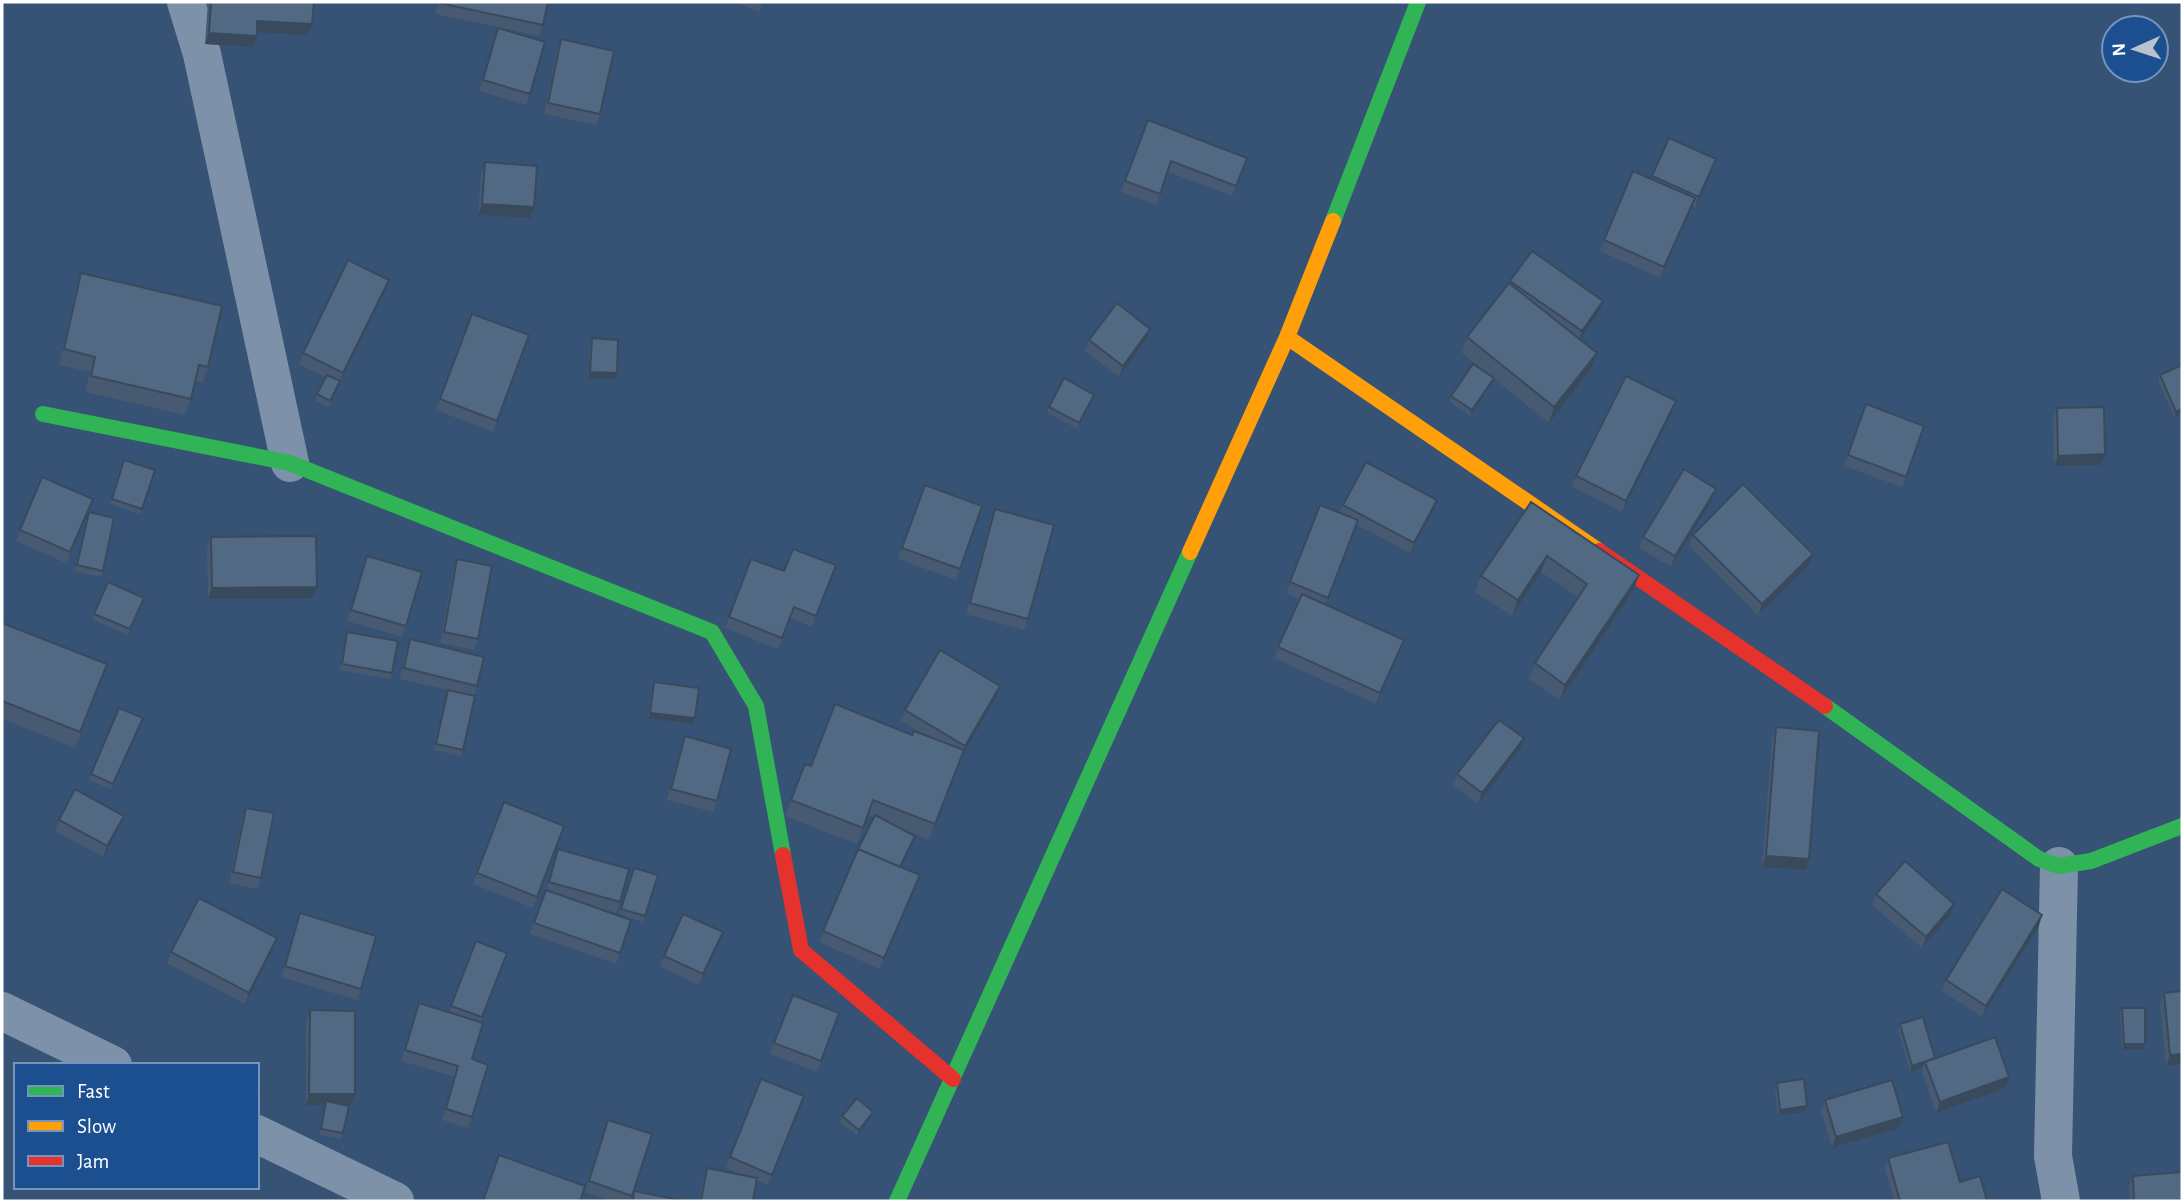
<svg xmlns="http://www.w3.org/2000/svg" width="2184" height="1203" viewBox="0 0 2184 1203" font-family="'Alegreya Sans',sans-serif">
<style>
.lines{fill:none;stroke-linecap:round;stroke-linejoin:round}
.street{stroke:#7d92a8;stroke-width:38}
.fast{stroke:#30b455;stroke-width:16}
.slow{stroke:#ff9f0a;stroke-width:16}
.jam{stroke:#e5322d;stroke-width:16}
.wall{fill:#475a72}
.shaded-wall{fill:#394a5c}
.building{fill:#526984;stroke:#394a5c;stroke-width:2}
</style>
<rect width="100%" height="100%" fill="#365274"/>
<g class="lines">
<path class="street" d="M186,2L202,54L290,463
M2059,866L2053,1156L2061,1201
M2,1011L113,1065
M257,1134L395,1201"/>
<path class="fast" d="M1333,221L1418,2
M43,414L290,463L712,632L756,706L783,855
M1825,706L2039,859L2059,866L2091,861L2182,826
M897,1201L1190,552"/>
<path class="slow" d="M1287,337L1599,551
M1190,552L1287,337L1333,221"/>
<path class="jam" d="M1599,551L1825,706
M783,855L801,950L953,1079"/>
</g>
<path class="wall" d="M208,2H314L312,24L308,35L257,32L253,47L205,44Z
M438,2H548L543,25L539,36L435,14Z
M736,2H763L759,12Z
M498,28L530,94L526,105L479,91Z
M561,39L600,114L596,125L544,114L557,50Z
M1148,120L1247,158L1232,196L1168,172L1156,205L1121,192Z
M1669,138L1716,159L1695,208L1692,206L1660,278L1600,251L1604,240L1651,179Z
M485,162L530,218L478,215L481,173Z
M81,273L208,367L203,383L195,381L191,399L185,415L85,392L90,372L59,365L76,288Z
M389,280L385,291L328,407L315,400L325,377L299,364L303,353Z
M1510,281L1603,301L1599,312L1580,339L1597,353L1591,369L1549,423L1493,378L1492,383L1470,416L1449,401L1451,396L1488,374L1462,353L1467,337Z
M472,314L529,335L493,432L436,410Z
M592,338L614,379L588,378L590,344Z
M1089,340H1146L1119,377L1085,351Z
M2160,375L2182,413L2174,417L2158,381Z
M1094,395L1077,429L1047,412L1049,407Z
M1866,404L1924,426L1902,487L1844,466Z
M2057,408L2105,454L2101,465L2054,466L2053,419Z
M1672,412L1622,512L1572,487L1576,476Z
M124,460L155,470L140,514L110,504Z
M925,485L982,506L956,580L898,559Z
M1716,489L1712,500L1671,567L1639,548L1643,537Z
M93,499L66,563L16,541L20,530Z
M1437,500L1433,511L1410,553L1357,525L1325,605L1404,640L1376,704L1274,658L1300,599L1286,593L1320,505L1340,513L1343,505Z
M1531,502L1639,575L1633,591L1560,700L1529,679L1535,663L1578,597L1541,572L1512,616L1475,592L1481,576Z
M995,509L1028,619L1024,630L966,614L991,519Z
M89,512L103,571L101,577L75,571Z
M1693,535L1809,565L1758,615L1689,546Z
M211,537L317,587L313,598L208,599L207,548Z
M367,556L406,626L402,637L347,621Z
M457,559L478,639L474,650L440,643L453,570Z
M751,559L784,571L836,565L812,627L790,618L778,649L725,628Z
M108,582L144,598L128,635L92,619Z
M2,623L107,664L75,748L2,719Z
M347,632L392,673L390,679L340,670L345,638Z
M410,639L477,686L474,695L463,750L461,756L434,750L448,690L400,679L406,650Z
M654,682L695,718L693,724L648,718L652,688Z
M1000,686L996,697L962,756L929,840L903,829L915,836L900,867L916,886L880,969L819,942L874,818L868,815L857,844L785,816L805,764L811,766L912,735L921,733L901,721L905,710Z
M119,708L143,718L111,789L89,780Z
M1776,727L1805,870L1762,867L1772,738Z
M685,736L717,801L713,812L667,800L681,747Z
M1520,749L1478,804L1453,785L1457,774Z
M504,802L564,826L533,908L473,884Z
M246,808L261,878L257,889L229,883L242,819Z
M59,820L120,826L103,857L55,831Z
M558,849L620,902L616,913L595,907L631,920L616,964L530,934L546,891Z
M634,868L658,875L643,922L619,914Z
M1876,894L1954,904L1951,915L1922,948L1872,905Z
M300,913L361,989L357,1000L281,977Z
M2039,926L1982,1017L1942,991L1946,980Z
M723,932L699,985L660,967L664,956Z
M476,941L507,953L480,1023L472,1059V1117L468,1128L442,1120L455,1077L401,1061L419,1003L449,1013Z
M273,949L245,1004L167,963L171,952Z
M2182,991V1064L2166,1066L2160,1004L2164,993Z
M2122,1008L2145,1044L2143,1049L2122,1050L2120,1014Z
M310,1010L355,1094L351,1105H344L343,1133L341,1139L319,1135L325,1105H306V1021Z
M839,1013L817,1072L770,1054L774,1043Z
M1900,1024L1935,1058L2005,1088L1936,1113L1922,1072L1923,1067L1910,1072L1898,1030Z
M1777,1083L1807,1106L1805,1112L1778,1115L1775,1088Z
M804,1096L768,1185L757,1181L753,1201H699L703,1179L707,1168L744,1176L726,1168L730,1157Z
M1825,1100L1903,1117L1899,1128L1832,1148L1821,1111Z
M873,1112L871,1117L857,1135L840,1122L842,1116Z
M604,1131L652,1134L630,1201H612L585,1192Z
M1888,1158L1960,1182L1987,1201H1894L1885,1169Z
M2133,1176L2182,1201H2130L2129,1186Z"/>
<path class="shaded-wall" d="M257,21L312,24L308,35L253,32Z
M209,33L257,36L253,47L205,44Z
M1716,159L1712,170L1695,208L1699,197Z
M1695,198L1691,209L1660,278L1664,267Z
M482,204L534,207L530,218L478,215Z
M389,280L385,291L339,384L343,373Z
M1603,301L1599,312L1578,342L1582,331Z
M1150,329L1146,340L1119,377L1123,366Z
M1597,353L1591,369L1549,423L1554,407Z
M590,372L617,373L614,379L588,378Z
M1494,378L1492,383L1470,416L1472,410Z
M1676,401L1672,412L1622,512L1626,501Z
M2182,409V413L2174,417L2176,412Z
M2105,454L2101,465L2054,466L2058,456Z
M1716,489L1712,500L1671,567L1675,556Z
M1437,500L1433,511L1410,553L1414,543Z
M1813,554L1809,565L1758,615L1762,604Z
M1547,556L1541,572L1512,616L1518,600Z
M1639,575L1633,591L1560,700L1565,685Z
M317,587L313,598L208,599L212,588Z
M1404,640L1400,651L1376,704L1380,693Z
M1000,686L996,697L962,756L929,840L965,746Z
M650,713L695,718L693,724L648,718Z
M1524,738L1520,749L1478,804L1482,793Z
M124,816L120,826L103,857L107,846Z
M1766,856L1809,859L1805,870L1762,867Z
M920,875L916,886L880,969L884,958Z
M1954,904L1951,915L1922,948L1926,937Z
M2042,915L2039,926L1982,1017L1986,1006Z
M723,932L719,943L699,985L703,974Z
M277,938L273,949L245,1004L249,993Z
M2124,1044H2145L2143,1049L2122,1050Z
M2182,1054V1064L2166,1066L2170,1055Z
M1925,1062L1923,1067L1910,1072L1912,1066Z
M2009,1077L2005,1088L1936,1113L1940,1102Z
M309,1094H355L351,1105H306Z
M1807,1106L1805,1112L1778,1115L1780,1110Z
M873,1112L871,1117L857,1135L859,1130Z
M1903,1117L1899,1128L1832,1148L1836,1137Z"/>
<path class="building" d="M211,2H314L312,24L257,21V36L209,33Z
M440,2H548L543,25L439,3Z
M498,28L545,42L530,94L483,80Z
M561,39L614,51L600,114L548,103Z
M1148,120L1247,158L1236,186L1171,161L1160,194L1125,181Z
M1669,138L1716,159L1699,197L1652,176Z
M485,162L537,166L534,207L482,204Z
M1633,171L1695,198L1664,267L1604,240Z
M1532,251L1603,301L1582,331L1510,281Z
M348,260L389,280L343,373L303,353Z
M81,273L222,306L208,367L199,365L191,399L91,376L95,357L64,349Z
M1509,283L1597,353L1554,407L1467,337Z
M1117,303L1150,329L1123,366L1089,340Z
M472,314L529,335L497,421L440,399Z
M592,338L618,340L617,373L590,372Z
M1473,364L1494,378L1472,410L1451,396Z
M2182,365V409L2176,412L2160,375Z
M327,375L340,381L330,401L317,394Z
M1626,376L1676,401L1626,501L1576,476Z
M1064,378L1094,395L1079,423L1049,407Z
M1866,404L1924,426L1906,477L1848,455Z
M2104,407L2105,454L2058,456L2057,408Z
M124,460L155,470L142,509L112,499Z
M1366,462L1437,500L1414,543L1343,505Z
M1684,469L1716,489L1675,556L1643,537Z
M42,477L93,499L70,552L20,530Z
M1743,484L1813,554L1762,604L1693,535Z
M925,485L982,506L960,569L902,548Z
M1531,502L1639,575L1565,685L1535,663L1587,584L1547,556L1518,600L1481,576Z
M1320,505L1358,520L1328,598L1290,582Z
M995,509L1054,525L1028,619L970,603Z
M89,512L114,518L103,571L77,565Z
M316,536L317,587L212,588L211,537Z
M793,549L836,565L816,616L794,607L782,638L729,617L751,559L784,571Z
M367,556L422,572L406,626L351,610Z
M457,559L492,566L478,639L444,632Z
M108,582L144,598L130,629L94,614Z
M1302,594L1404,640L1380,693L1278,647Z
M2,623L107,664L80,732L2,701Z
M347,632L398,641L392,673L342,664Z
M410,639L484,657L477,686L404,668Z
M940,650L1000,686L965,746L905,710Z
M654,682L699,688L695,718L650,713Z
M448,690L475,696L463,750L436,744Z
M835,704L912,735L914,731L964,750L935,824L873,800L863,828L791,800L805,764L811,766Z
M119,708L143,718L113,784L91,774Z
M1499,720L1524,738L1482,793L1457,774Z
M1776,727L1819,731L1809,859L1766,856Z
M685,736L731,749L717,801L671,789Z
M75,789L124,816L107,846L59,820Z
M504,802L564,826L537,897L477,873Z
M246,808L274,813L261,878L233,872Z
M875,815L915,836L900,867L858,849Z
M558,849L629,869L620,902L549,882Z
M858,849L920,875L884,958L823,931Z
M1905,861L1954,904L1926,937L1876,894Z
M634,868L658,875L645,916L621,909Z
M2002,889L2042,915L1986,1006L1946,980Z
M546,890L631,920L620,953L534,923Z
M199,898L277,938L249,993L171,952Z
M300,913L376,936L361,989L285,966Z
M683,914L723,932L703,974L664,956Z
M476,941L507,953L482,1017L451,1006Z
M2182,991V1054L2170,1055L2164,993Z
M793,995L839,1013L821,1061L774,1043Z
M419,1003L483,1023L472,1059L488,1065L472,1117L446,1109L458,1066L405,1050Z
M2122,1008H2145V1044H2124Z
M310,1010L355,1011V1094H309Z
M1923,1017L1935,1058L1912,1066L1900,1024Z
M1995,1037L2009,1077L1940,1102L1925,1062Z
M761,1079L804,1096L772,1175L730,1157Z
M1804,1079L1807,1106L1780,1110L1777,1083Z
M1892,1080L1903,1117L1836,1137L1825,1100Z
M257,1090L261,1091L257,1101Z
M857,1098L873,1112L859,1130L842,1116Z
M326,1101L349,1106L343,1133L321,1129Z
M608,1120L652,1134L632,1196L589,1181Z
M1948,1142L1960,1182L1980,1176L1987,1201H1900L1888,1158Z
M499,1155L585,1186L580,1201H483Z
M707,1168L757,1178L753,1201H701Z
M2182,1172V1201H2134L2133,1176Z
M634,1191L685,1201H633Z"/>
<rect width="2184" height="1203" fill="none" stroke="#ffffff" stroke-width="7"/>
<rect x="14" y="1063" width="245" height="126" fill="#1b4f8f" stroke="#7695bc" stroke-width="2"/>
<rect x="28" y="1086" width="35" height="10" fill="#30b455" stroke="#7695bc" stroke-width="2"/>
<text x="77" y="1098" font-size="21" fill="#ffffff">Fast</text>
<rect x="28" y="1121" width="35" height="10" fill="#ff9f0a" stroke="#7695bc" stroke-width="2"/>
<text x="77" y="1133" font-size="21" fill="#ffffff">Slow</text>
<rect x="28" y="1156" width="35" height="10" fill="#e5322d" stroke="#7695bc" stroke-width="2"/>
<text x="77" y="1168" font-size="21" fill="#ffffff">Jam</text>
<g transform="translate(2135 49) rotate(267)"><circle r="33" fill="#1b4f8f" stroke="#7695bc" stroke-width="2"/>
<path d="M0-5L12 26L0 18L-12 26Z" fill="#b9c2ce"/>
<text y="-10" font-size="19" font-weight="bold" text-anchor="middle" fill="#ffffff">N</text>
</g>
</svg>
